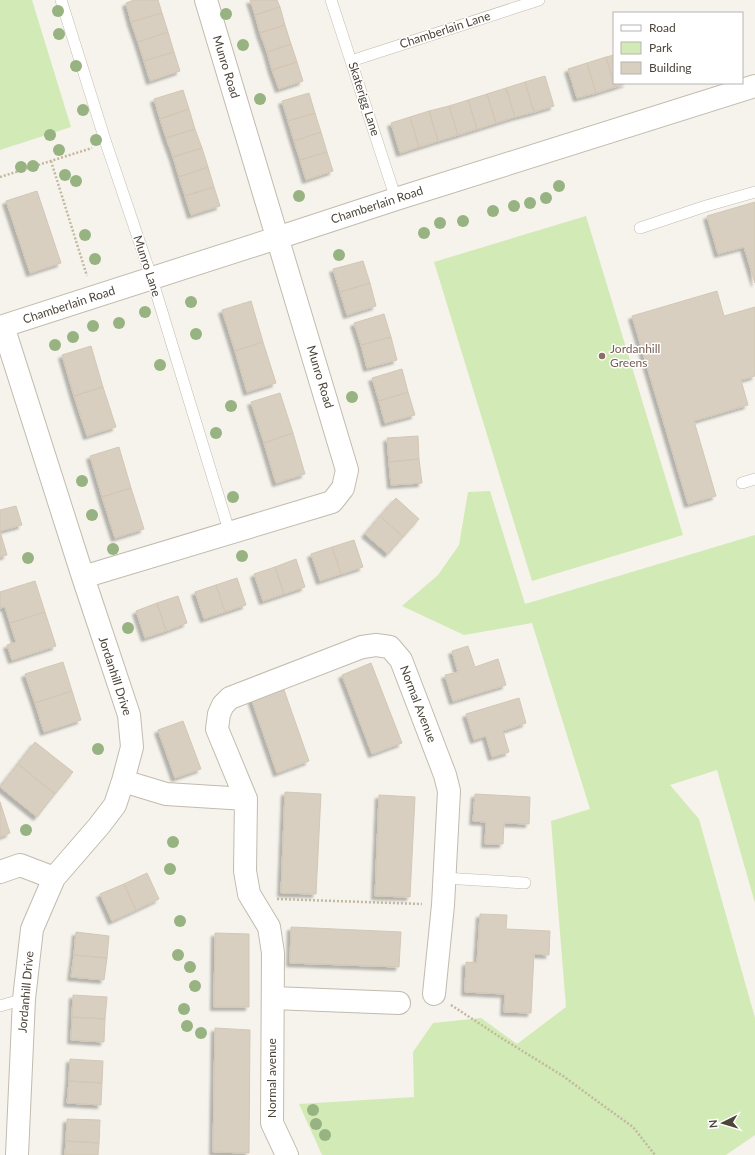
<svg xmlns="http://www.w3.org/2000/svg" width="755" height="1155" viewBox="0 0 755 1155" font-family="Lato,sans-serif">
<style>
.green{fill:#d2eab5}
.building{fill:#d8cfc1;stroke:#d3c7b4;filter:url(#shadow)}
.lines{fill:none;stroke-linecap:round;stroke-linejoin:round}
.service-casing{stroke:#c2bbae;stroke-width:12}
.minor-casing{stroke:#c2bbae;stroke-width:24}
.path{stroke:#c4b79f;stroke-width:2.5;stroke-dasharray:2 2;stroke-linecap:butt}
.service{stroke:#fff;stroke-width:11}
.minor{stroke:#fff;stroke-width:22}
.tree{fill:#97b381}
.education-dot{fill:#8d6e63;stroke:#fff;stroke-width:1.5}
.labels{text-anchor:middle;stroke-width:3;stroke-linejoin:round;paint-order:stroke}
.street-label{font-size:12px;fill:#4b4439;stroke:#fff}
.education-label{font-size:12px;fill:#785e54;stroke:#fff;text-anchor:start}
</style>
<defs>
<filter id="shadow"><feDropShadow dx="-3.5" dy="3.5" stdDeviation="1" flood-color="#0004"/></filter>
</defs>
<rect width="100%" height="100%" fill="#f6f3ec"/>
<path class="green" d="M0,0H32L71,127L0,150Z
M586,216L683,535L532,581L434,262Z
M490,491L525,604L755,535V903L717,770L670,785L699,819L755,1018V1135L726,1155H322L299,1104L414,1097L413,1052L433,1023L481,1018L517,1044L566,1007L551,821L590,809L532,623L464,635L402,606L438,575L459,545L468,492Z"/>
<path class="building" d="M134,0H158L162,13L131,22L126,3Z
M250,0H277L280,7L255,15Z
M280,7L285,25L260,33L255,15Z
M162,13L168,32L138,42L131,22Z
M285,25L291,44L267,52L260,33Z
M168,32L174,52L144,61L138,42Z
M291,44L297,62L272,70L267,52Z
M174,52L180,71L150,81L144,61Z
M614,55V83H627L615,87L606,57Z
M606,57L615,87L596,93L587,63Z
M297,62L303,81L279,89L272,70Z
M587,63L596,93L577,98L568,69Z
M545,76L554,106L534,112L525,82Z
M525,82L534,112L515,117L506,88Z
M506,88L515,117L496,123L487,94Z
M183,90L189,109L160,119L154,99Z
M309,93L315,113L288,121L282,101Z
M487,94L496,123L477,129L468,100Z
M468,100L477,129L458,135L449,106Z
M449,106L458,135L438,141L429,111Z
M189,109L195,129L166,138L160,119Z
M429,111L438,141L419,147L410,117Z
M315,113L321,132L294,141L288,121Z
M410,117L419,147L400,153L391,123Z
M195,129L202,148L173,157L166,138Z
M321,132L327,152L300,160L294,141Z
M202,148L208,167L179,177L173,157Z
M327,152L333,171L306,180L300,160Z
M208,167L214,187L185,196L179,177Z
M214,187L220,206L191,215L185,196Z
M37,191L61,263L30,273L6,201Z
M755,202V283L744,247L718,254L707,216Z
M363,261L370,283L340,292L333,269Z
M370,283L376,306L347,315L340,292Z
M717,291L724,316L755,307V376L741,380L748,405L694,421L716,496L688,504L632,316Z
M251,301L263,342L235,351L222,310Z
M384,314L391,337L361,345L354,323Z
M391,337L397,360L367,368L361,345Z
M263,342L276,383L247,392L235,351Z
M91,346L103,387L74,396L62,355Z
M402,369L408,392L379,401L372,378Z
M103,387L116,427L87,436L74,396Z
M408,392L415,415L385,423L379,401Z
M280,393L293,433L264,443L251,402Z
M293,433L305,474L276,483L264,443Z
M418,436L419,459L389,462L387,438Z
M119,447L131,488L102,497L90,456Z
M419,459L422,483L391,485L389,462Z
M131,488L144,529L115,538L102,497Z
M396,498L419,519L403,537L380,516Z
M16,506L22,525L0,531L7,555L0,557V510Z
M380,516L403,537L388,554L365,534Z
M354,540L363,567L341,574L332,547Z
M332,547L341,574L320,581L311,554Z
M296,559L305,587L284,594L275,567Z
M275,567L284,594L263,601L254,574Z
M237,578L246,605L225,612L216,585Z
M35,581L45,612L10,623L5,607L0,608V592Z
M216,585L225,612L204,619L195,592Z
M178,596L187,623L166,631L157,603Z
M157,603L166,631L145,638L136,611Z
M45,612L56,646L12,660L7,645L16,642L10,623Z
M468,646L475,667L498,659L506,685L453,701L445,675L458,672L452,651Z
M63,662L72,691L35,703L25,674Z
M371,663L402,743L372,754L342,675Z
M283,687L309,761L277,773L251,698Z
M72,691L81,720L44,732L35,703Z
M519,698L526,723L503,731L509,752L492,757L486,736L474,740L466,714Z
M183,721L201,769L175,778L158,730Z
M35,742L73,772L55,794L18,764Z
M18,764L55,794L37,817L0,787Z
M285,792L321,794L316,894L281,893Z
M475,794L530,797L529,824L504,823L503,844H485L486,822L473,821Z
M379,795L415,797L410,897L375,896Z
M0,802L10,833L0,837Z
M147,873L159,899L136,910L124,884Z
M124,884L136,910L112,921L100,894Z
M480,914L507,915L506,929L550,931L549,955L534,954L531,1013L504,1012L505,994L465,992L466,962L477,963Z
M291,927L401,932L399,967L290,963Z
M76,932L109,936L107,958L74,955Z
M215,933L249,934V1007H214Z
M74,955L107,958L104,980L71,977Z
M73,995L107,997L105,1019L72,1017Z
M72,1017L105,1019L104,1042L71,1040Z
M215,1028L250,1030L249,1153L213,1152Z
M70,1059L103,1061L102,1083L69,1081Z
M69,1081L102,1083L101,1105L67,1103Z
M67,1119L100,1120L99,1143L66,1141Z
M66,1141L99,1143L98,1155H65Z"/>
<g class="lines">
<g class="service-casing">
<path id="service" d="M61,0L106,143L152,279L230,534
M331,0L396,199
M351,61L539,0
M640,228L706,206L755,192
M742,483L755,479
M444,878L525,883
M0,1006L24,999"/>
</g>
<g class="minor-casing">
<path id="minor" d="M3,326L83,577L129,715L132,747L123,781L115,805L99,826L54,878L32,929L24,999L17,1155
M0,327L277,238L396,199L755,86
M83,577L332,502L343,488L347,470L206,0
M123,781L166,794L246,799
M0,872L20,865L54,878
M273,998L399,1003
M287,1155L272,1123L273,953L269,927L249,894L245,871L246,799L217,729L219,714L223,705L230,698L362,647L376,645L390,647L401,660L445,775L449,791L443,905L434,994"/>
</g>
<path class="path" d="M51,161L87,276
M0,177L92,148
M277,899L422,904
M451,1005L503,1039L563,1076L601,1104L633,1127L655,1155"/>
<use href="#service" class="service"/>
<use href="#minor" class="minor"/>
</g>
<g class="tree">
<circle cx="58" cy="11" r="6"/>
<circle cx="226" cy="14" r="6"/>
<circle cx="59" cy="34" r="6"/>
<circle cx="243" cy="45" r="6"/>
<circle cx="76" cy="66" r="6"/>
<circle cx="260" cy="99" r="6"/>
<circle cx="83" cy="110" r="6"/>
<circle cx="50" cy="135" r="6"/>
<circle cx="96" cy="140" r="6"/>
<circle cx="59" cy="150" r="6"/>
<circle cx="33" cy="166" r="6"/>
<circle cx="21" cy="167" r="6"/>
<circle cx="65" cy="175" r="6"/>
<circle cx="76" cy="181" r="6"/>
<circle cx="559" cy="186" r="6"/>
<circle cx="299" cy="196" r="6"/>
<circle cx="546" cy="198" r="6"/>
<circle cx="530" cy="203" r="6"/>
<circle cx="514" cy="206" r="6"/>
<circle cx="493" cy="211" r="6"/>
<circle cx="463" cy="221" r="6"/>
<circle cx="440" cy="223" r="6"/>
<circle cx="424" cy="233" r="6"/>
<circle cx="85" cy="235" r="6"/>
<circle cx="339" cy="255" r="6"/>
<circle cx="95" cy="259" r="6"/>
<circle cx="191" cy="302" r="6"/>
<circle cx="145" cy="312" r="6"/>
<circle cx="119" cy="323" r="6"/>
<circle cx="93" cy="326" r="6"/>
<circle cx="196" cy="334" r="6"/>
<circle cx="73" cy="337" r="6"/>
<circle cx="55" cy="345" r="6"/>
<circle cx="160" cy="365" r="6"/>
<circle cx="352" cy="397" r="6"/>
<circle cx="231" cy="406" r="6"/>
<circle cx="216" cy="433" r="6"/>
<circle cx="82" cy="481" r="6"/>
<circle cx="233" cy="497" r="6"/>
<circle cx="92" cy="515" r="6"/>
<circle cx="113" cy="549" r="6"/>
<circle cx="242" cy="556" r="6"/>
<circle cx="28" cy="558" r="6"/>
<circle cx="128" cy="628" r="6"/>
<circle cx="98" cy="749" r="6"/>
<circle cx="26" cy="830" r="6"/>
<circle cx="173" cy="842" r="6"/>
<circle cx="170" cy="869" r="6"/>
<circle cx="180" cy="921" r="6"/>
<circle cx="178" cy="955" r="6"/>
<circle cx="190" cy="967" r="6"/>
<circle cx="195" cy="986" r="6"/>
<circle cx="184" cy="1009" r="6"/>
<circle cx="187" cy="1026" r="6"/>
<circle cx="201" cy="1033" r="6"/>
<circle cx="313" cy="1110" r="6"/>
<circle cx="316" cy="1124" r="6"/>
<circle cx="325" cy="1135" r="6"/>
</g>
<circle class="education-dot" cx="602" cy="356" r="4"/>
<g class="labels">
<g class="street-label">
<text transform="translate(445 30) rotate(-18)" y="4">Chamberlain Lane</text>
<text transform="translate(226 67) rotate(73)" y="4">Munro Road</text>
<text transform="translate(364 99) rotate(72)" y="4">Skaterigg Lane</text>
<text transform="translate(377 205) rotate(-18)" y="4">Chamberlain Road</text>
<text transform="translate(147 266) rotate(72)" y="4">Munro Lane</text>
<text transform="translate(69 305) rotate(-18)" y="4">Chamberlain Road</text>
<text transform="translate(320 377) rotate(73)" y="4">Munro Road</text>
<text transform="translate(115 676) rotate(72)" y="4">Jordanhill Drive</text>
<text transform="translate(418 704) rotate(69)" y="4">Normal Avenue</text>
<text transform="translate(26 992) rotate(-85)" y="4">Jordanhill Drive</text>
<text transform="translate(272 1078) rotate(-90)" y="4">Normal avenue</text>
</g>
<g class="education-label">
<text x="610" y="353">Jordanhill<tspan x="610" dy="14">Greens</tspan></text>
</g>
</g>
<rect x="613" y="12" width="130" height="72" fill="#ffffff" stroke="#b7b4b0"/>
<rect x="621" y="25" width="20" height="6" fill="#ffffff" stroke="#b7b4b0"/>
<text x="649" y="32" font-size="12" fill="#4b4439">Road</text>
<rect x="621" y="42" width="20" height="12" fill="#d2eab5" stroke="#b7b4b0"/>
<text x="649" y="52" font-size="12" fill="#4b4439">Park</text>
<rect x="621" y="62" width="20" height="12" fill="#d8cfc1" stroke="#b7b4b0"/>
<text x="649" y="72" font-size="12" fill="#4b4439">Building</text>
<g transform="translate(723 1123) rotate(265)" stroke="#ffffff" stroke-width="3" paint-order="stroke">
<path d="M0-3L7 15L0 10L-7 15Z" fill="#4b4439"/>
<text y="-6" font-size="11" font-weight="bold" text-anchor="middle" fill="#4b4439">N</text>
</g>
</svg>
